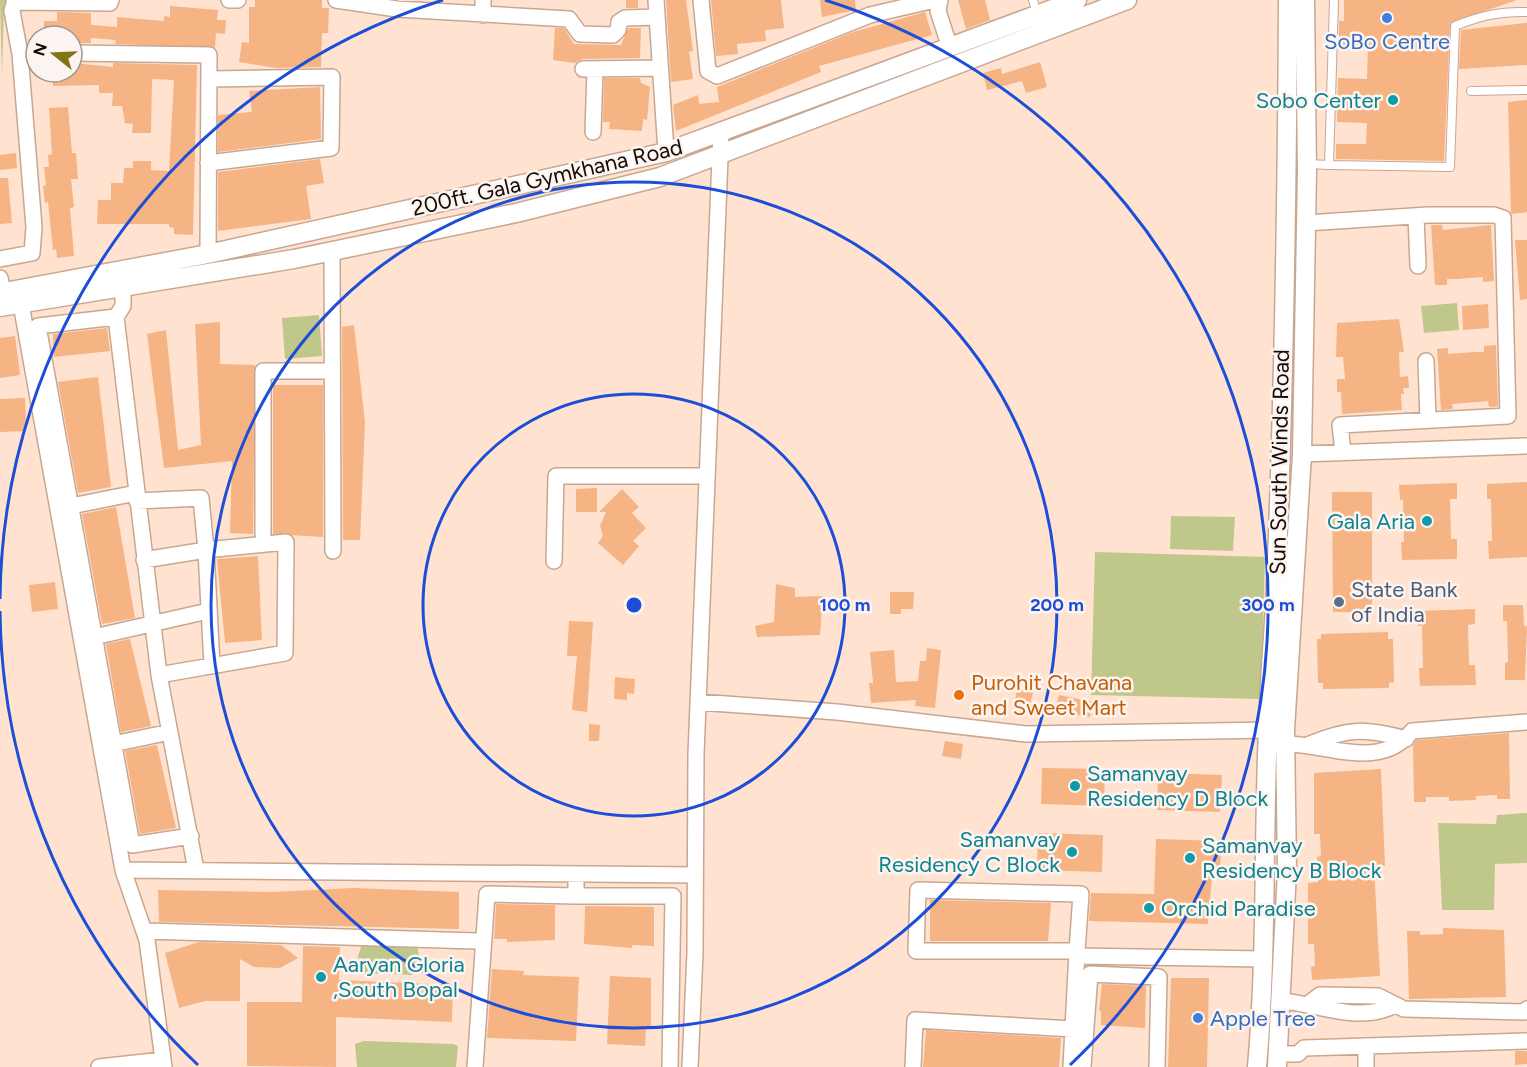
<svg xmlns="http://www.w3.org/2000/svg" width="1527" height="1067" viewBox="0 0 1527 1067" font-family="Figtree,sans-serif">
<style>
.green{fill:#c0c78b}
.building{fill:#f6b384}
.lines{fill:none;stroke-linecap:round;stroke-linejoin:round}
.service-casing{stroke:#c8a791;stroke-width:10}
.minor-casing{stroke:#c8a791;stroke-width:18}
.tertiary-casing{stroke:#c8a791;stroke-width:21}
.service{stroke:#fff;stroke-width:8}
.minor{stroke:#fff;stroke-width:15}
.tertiary{stroke:#fff;stroke-width:18}
.ring{fill:none;stroke:#1d4ed8;stroke-width:3}
.shop-dot{fill:#3f7fe0;stroke:#fcf4f0;stroke-width:2}
.culture-dot{fill:#0f9aa8;stroke:#fcf4f0;stroke-width:2}
.service-dot{fill:#5c6f8a;stroke:#fcf4f0;stroke-width:2}
.food-dot{fill:#e8710a;stroke:#fcf4f0;stroke-width:2}
.labels{text-anchor:middle;stroke-width:5;stroke-linejoin:round;paint-order:stroke}
.shop-label{font-size:22px;fill:#366cbe;stroke:#fcf4f0}
.culture-label{font-size:22px;fill:#0d838f;stroke:#fcf4f0;text-anchor:start}
.street-label{font-size:22px;fill:#160b04;stroke:#fcf4f0}
.service-label{font-size:22px;fill:#4e5e75;stroke:#fcf4f0;text-anchor:start}
.food-label{font-size:22px;fill:#c56008;stroke:#fcf4f0;text-anchor:start}
.centre{fill:#1d4ed8;stroke:#fcf4f0;stroke-width:3}
.ring-label{font-size:18px;text-anchor:middle;font-weight:bold;fill:#1d4ed8;stroke:#fcf4f0;stroke-width:5;stroke-linejoin:round;paint-order:stroke}
</style>
<rect width="100%" height="100%" fill="#ffe3d0"/>
<path class="green" d="M0,0H6L4,6L2,75Z
M1457,303L1459,330L1424,333L1421,306Z
M319,315L322,356L285,359L282,318Z
M1171,516L1235,517L1233,551L1170,549Z
M1095,552L1265,557L1261,699L1091,695Z
M1527,813V863L1495,864L1494,910H1442L1438,823L1496,824L1497,815Z
M363,941L417,946C420,958 421,966 412,975L362,973L358,956Z
M364,1041L453,1044L458,1046L456,1067H357L355,1044Z"/>
<path class="building" d="M255,0H322V8H329L328,33H322L321,67L276,68L239,62L242,42L249,43V7H255Z
M626,0H638V8H626Z
M666,0H686L693,51L689,52L693,79L671,82Z
M711,0H781L784,28L765,30L766,41L737,44L738,54L716,56Z
M820,0H855L856,10L822,17Z
M958,0H985L990,20L966,29Z
M1344,0H1517L1450,23L1444,161L1336,159V144H1366L1367,123L1337,122L1338,78L1367,79L1368,45H1339V21H1344Z
M170,6L218,10L217,20H226L225,34L216,33L215,48L115,44L116,40L91,38V43H72V36H44V21H57V12L91,13V25L117,27V17L164,21V16L170,17Z
M925,12L932,35L819,66L821,72L676,131L673,105L698,95L699,104L719,102L717,87L853,32Z
M1527,23V65L1459,69L1461,30Z
M555,28H564L574,44L621,45L628,28H641L640,58L583,59L575,63L553,60Z
M1040,62L1047,87L1026,93L1022,81L987,90L983,73L1001,68L1002,74Z
M72,63L113,67V63L197,65L193,235L174,234V228L169,227V224H97L98,200H111V183H123L124,168H133V161H151V170L169,171L174,80L152,79L151,133H132L133,124L125,123L122,106H112L113,93H99V85L53,86V72H72Z
M604,78H640L641,83L650,87L647,120L643,119L642,131L609,129L610,122H603Z
M320,87L321,139L218,152V115L252,112L249,91Z
M1527,100V212L1511,214L1508,102Z
M68,107L72,153H76L78,179H71L74,207L70,208L74,256L57,258L56,249L53,250L48,202L45,203L43,186L46,185L44,167H49L48,155L52,154L49,108Z
M16,153L17,168L0,170V155Z
M320,159L324,183L306,186L311,219L218,231V172Z
M0,178H8L12,223L0,224Z
M1431,225H1442L1443,230L1491,225L1494,281L1483,282V277L1457,279H1447V285H1435Z
M1515,240H1527V299L1520,300Z
M1488,304L1489,328L1463,330L1462,306Z
M1399,319L1404,352H1399L1400,377L1408,376L1409,388H1403L1404,394H1401L1402,410L1342,414L1341,392H1337V379H1345L1343,357H1336L1337,323Z
M220,322V364L255,365L253,534L230,533L232,461L164,468L147,334L166,330L178,450L201,445L195,324Z
M354,325L365,422L360,540H343L342,327Z
M107,328L110,351L54,357L53,334Z
M15,336L20,375L0,378V338Z
M1496,345L1498,406L1489,407L1488,401L1478,402L1452,404L1453,409L1441,410L1437,349L1448,348V354L1474,352H1484V346Z
M98,377L111,487L78,493L58,382Z
M273,385H323V537L273,534Z
M25,398L26,431L0,432V399Z
M1527,482V557L1489,559L1488,541H1492L1491,499H1487V484Z
M1457,483V499H1450L1451,539H1457V559L1402,560L1401,542H1404L1403,500H1400L1399,485Z
M597,488V512H576V489Z
M622,489L639,507L632,513L646,528L633,541L639,546L623,565L598,543L603,536L600,526L606,512H599Z
M1332,492H1372V612H1333Z
M116,507L135,618L102,624L82,514Z
M258,556L262,640L225,643L217,559Z
M55,582L58,609L32,612L29,585Z
M776,584L795,588V597L823,596L820,635L757,637L755,626L774,622Z
M890,592H914L913,609H901V614H890Z
M1503,605H1523L1524,626H1527L1525,680H1505V663L1508,662L1507,621H1503Z
M1475,609V624L1468,625L1469,665H1475L1476,685L1420,686L1419,668H1423L1422,626H1418V611Z
M569,621L593,622L587,712L572,710L577,656H567Z
M1388,632V639H1393L1394,682L1389,683V688L1323,689V683H1318L1317,639H1321V634Z
M130,639L151,726L121,732L106,644Z
M927,648L941,650L935,708L915,706L916,700L871,703L869,683H873L870,652L894,650L896,682L918,681L920,661H926Z
M615,677L635,679L634,694L627,693V700L614,699Z
M1017,689L1033,692L1029,710L1014,707Z
M1059,695L1094,702L1090,717L1055,712Z
M589,724L600,725L599,741H589Z
M1509,733L1510,799H1497V795L1476,796V800L1449,801V797H1426V802H1414L1413,746L1416,740Z
M945,741L963,744L961,759L942,756Z
M157,745L176,828L140,834L125,751Z
M1042,768L1105,769L1104,806L1041,804Z
M1381,769L1385,866L1374,867L1380,976L1312,980L1311,967L1315,966L1314,944H1308V883L1318,882L1317,857L1321,856L1320,834H1314V773Z
M1158,773L1222,775L1220,812L1157,810Z
M1038,833L1103,835L1102,872L1037,870Z
M1156,839L1221,841L1220,878H1212L1208,924L1089,921L1091,893L1154,894Z
M353,888L459,892V929L159,922L158,890L273,892Z
M930,900L1051,903L1048,941H930Z
M496,904L555,905V940L507,942V939H494Z
M585,906L654,907V946L632,945V948L584,944Z
M1443,928L1504,930L1506,997L1409,999L1407,931H1420V935L1443,934Z
M199,942L281,945L298,958L280,968L254,967L240,959V1001H205L179,1008L165,953Z
M303,946L340,947L339,980L453,985L452,1022L336,1017V1067L247,1066V1002H302Z
M492,969L524,971L523,975L579,977L576,1041L487,1038Z
M610,976L651,978V1027L646,1026L645,1046L607,1044Z
M1171,978H1209L1207,1067H1168Z
M1102,984L1146,986L1145,1028L1101,1025V1011H1099Z
M926,1030L1061,1038L1059,1067H923Z
M1515,1051H1527V1064L1515,1065Z"/>
<g class="lines">
<g class="service-casing">
<path id="service" d="M1033,0L1037,14
M1471,91L1527,90
M1308,164L1329,165L1334,0
M1329,165L1450,167L1455,26C1480,16 1500,11 1527,12"/>
</g>
<g class="minor-casing">
<path id="minor" d="M229,0H238
M336,0L397,9L569,19L580,34L613,35L618,30L619,22L625,18L657,17
M656,0L666,152
M701,0L708,71L717,76L870,15L935,0
M940,0L938,11L950,48
M14,2L110,3L111,0
M483,15V0
M72,53L209,55L208,254
M583,69L660,68
M593,132L595,69
M208,163L331,148L332,77L209,79
M1416,216L1418,266
M1306,223L1428,215H1494L1503,218L1508,416L1340,425L1343,452
M332,251L333,551
M0,259L32,253L34,227L20,54L12,11L15,0
M0,278L3,293
M123,288V306L116,317L38,326L132,845L191,836
M21,304L123,870L147,940L164,1067
M116,317L159,675L196,870
M1426,361L1428,420
M1302,454L1527,446
M137,501L201,498L206,550L286,542L285,653L159,675
M71,506L136,493
M263,534V371H332
M144,560L206,550L212,666
M554,561L556,476H707
M94,637L208,611
M698,702L837,712L1026,734L1279,730
M113,744L170,732
M1285,744C1326,743 1380,772 1412,731L1527,722
M1310,744C1348,728 1366,728 1406,739
M123,870L695,875
M576,896H673L670,1066
M145,931L476,941
M1077,956L1264,959
M1282,1001C1319,1004 1359,1024 1395,1005
M1308,1004L1320,995L1378,996L1404,1009L1524,1012L1527,1009
M1278,1054H1298L1304,1048L1527,1041
M99,1067L163,1060
M475,1067L487,894L576,896V874
M690,1067L695,953L696,754L721,133
M913,1067L915,1020L1073,1029
M1071,1067L1077,951H916L918,890L1081,894L1077,951
M1083,1067L1090,974L1159,977L1157,1067
M1366,1067V1046"/>
</g>
<g class="tertiary-casing">
<path id="tertiary" d="M0,293L208,254L666,152L1077,0
M0,307L294,259L516,213L660,177L1127,0
M1257,1067C1267,954 1263,842 1268,729C1269,681 1274,633 1276,585C1284,390 1287,195 1288,0
M1277,1067L1287,871L1285,730L1302,454L1307,171L1305,0"/>
</g>
<use href="#service" class="service"/>
<use href="#minor" class="minor"/>
<use href="#tertiary" class="tertiary"/>
</g>
<g class="ring">
<circle cx="634" cy="605" r="211"/>
<circle cx="634" cy="605" r="423"/>
<path d="M198 1065A634 634 0 0 1 0 611M0 599A634 634 0 0 1 443 0M825 0A634 634 0 0 1 1070 1065"/>
</g>
<g class="shop-dot">
<circle cx="1387" cy="18" r="6"/>
<circle cx="1198" cy="1018" r="6"/>
</g>
<g class="culture-dot">
<circle cx="1393" cy="100" r="6"/>
<circle cx="1427" cy="521" r="6"/>
<circle cx="1075" cy="786" r="6"/>
<circle cx="1072" cy="852" r="6"/>
<circle cx="1190" cy="858" r="6"/>
<circle cx="1149" cy="908" r="6"/>
<circle cx="321" cy="977" r="6"/>
</g>
<circle class="service-dot" cx="1339" cy="602" r="6"/>
<circle class="food-dot" cx="959" cy="695" r="6"/>
<g class="labels">
<g class="shop-label">
<text x="1387" y="49">SoBo Centre</text>
<text x="1210" y="1026" text-anchor="start">Apple Tree</text>
</g>
<g class="culture-label">
<text x="1381" y="108" text-anchor="end">Sobo Center</text>
<text x="1415" y="529" text-anchor="end">Gala Aria</text>
<text x="1087" y="781">Samanvay<tspan x="1087" dy="25">Residency D Block</tspan></text>
<text x="1060" y="847" text-anchor="end">Samanvay<tspan x="1060" dy="25">Residency C Block</tspan></text>
<text x="1202" y="853">Samanvay<tspan x="1202" dy="25">Residency B Block</tspan></text>
<text x="1161" y="916">Orchid Paradise</text>
<text x="333" y="972">Aaryan Gloria<tspan x="333" dy="25">,South Bopal</tspan></text>
</g>
<g class="street-label">
<text transform="translate(547 177) rotate(-13)" y="8">200ft. Gala Gymkhana Road</text>
<text transform="translate(1279 462) rotate(-89)" y="8">Sun South Winds Road</text>
</g>
<g class="service-label">
<text x="1351" y="597">State Bank<tspan x="1351" dy="25">of India</tspan></text>
</g>
<g class="food-label">
<text x="971" y="690">Purohit Chavana<tspan x="971" dy="25">and Sweet Mart</tspan></text>
</g>
</g>
<circle cx="634" cy="605" r="9" class="centre"/>
<g class="ring-label">
<text x="845" y="611">100 m</text>
<text x="1057" y="611">200 m</text>
<text x="1268" y="611">300 m</text>
</g>
<g transform="translate(54 54) rotate(288)"><circle r="28" fill="#fcf4f0" stroke="#a09792" stroke-width="1.5"/>
<path d="M0-4.5L10 22L0 15L-10 22Z" fill="#827315"/>
<text y="-9" font-size="16" font-weight="bold" text-anchor="middle" fill="#160b04">N</text>
</g>
</svg>
